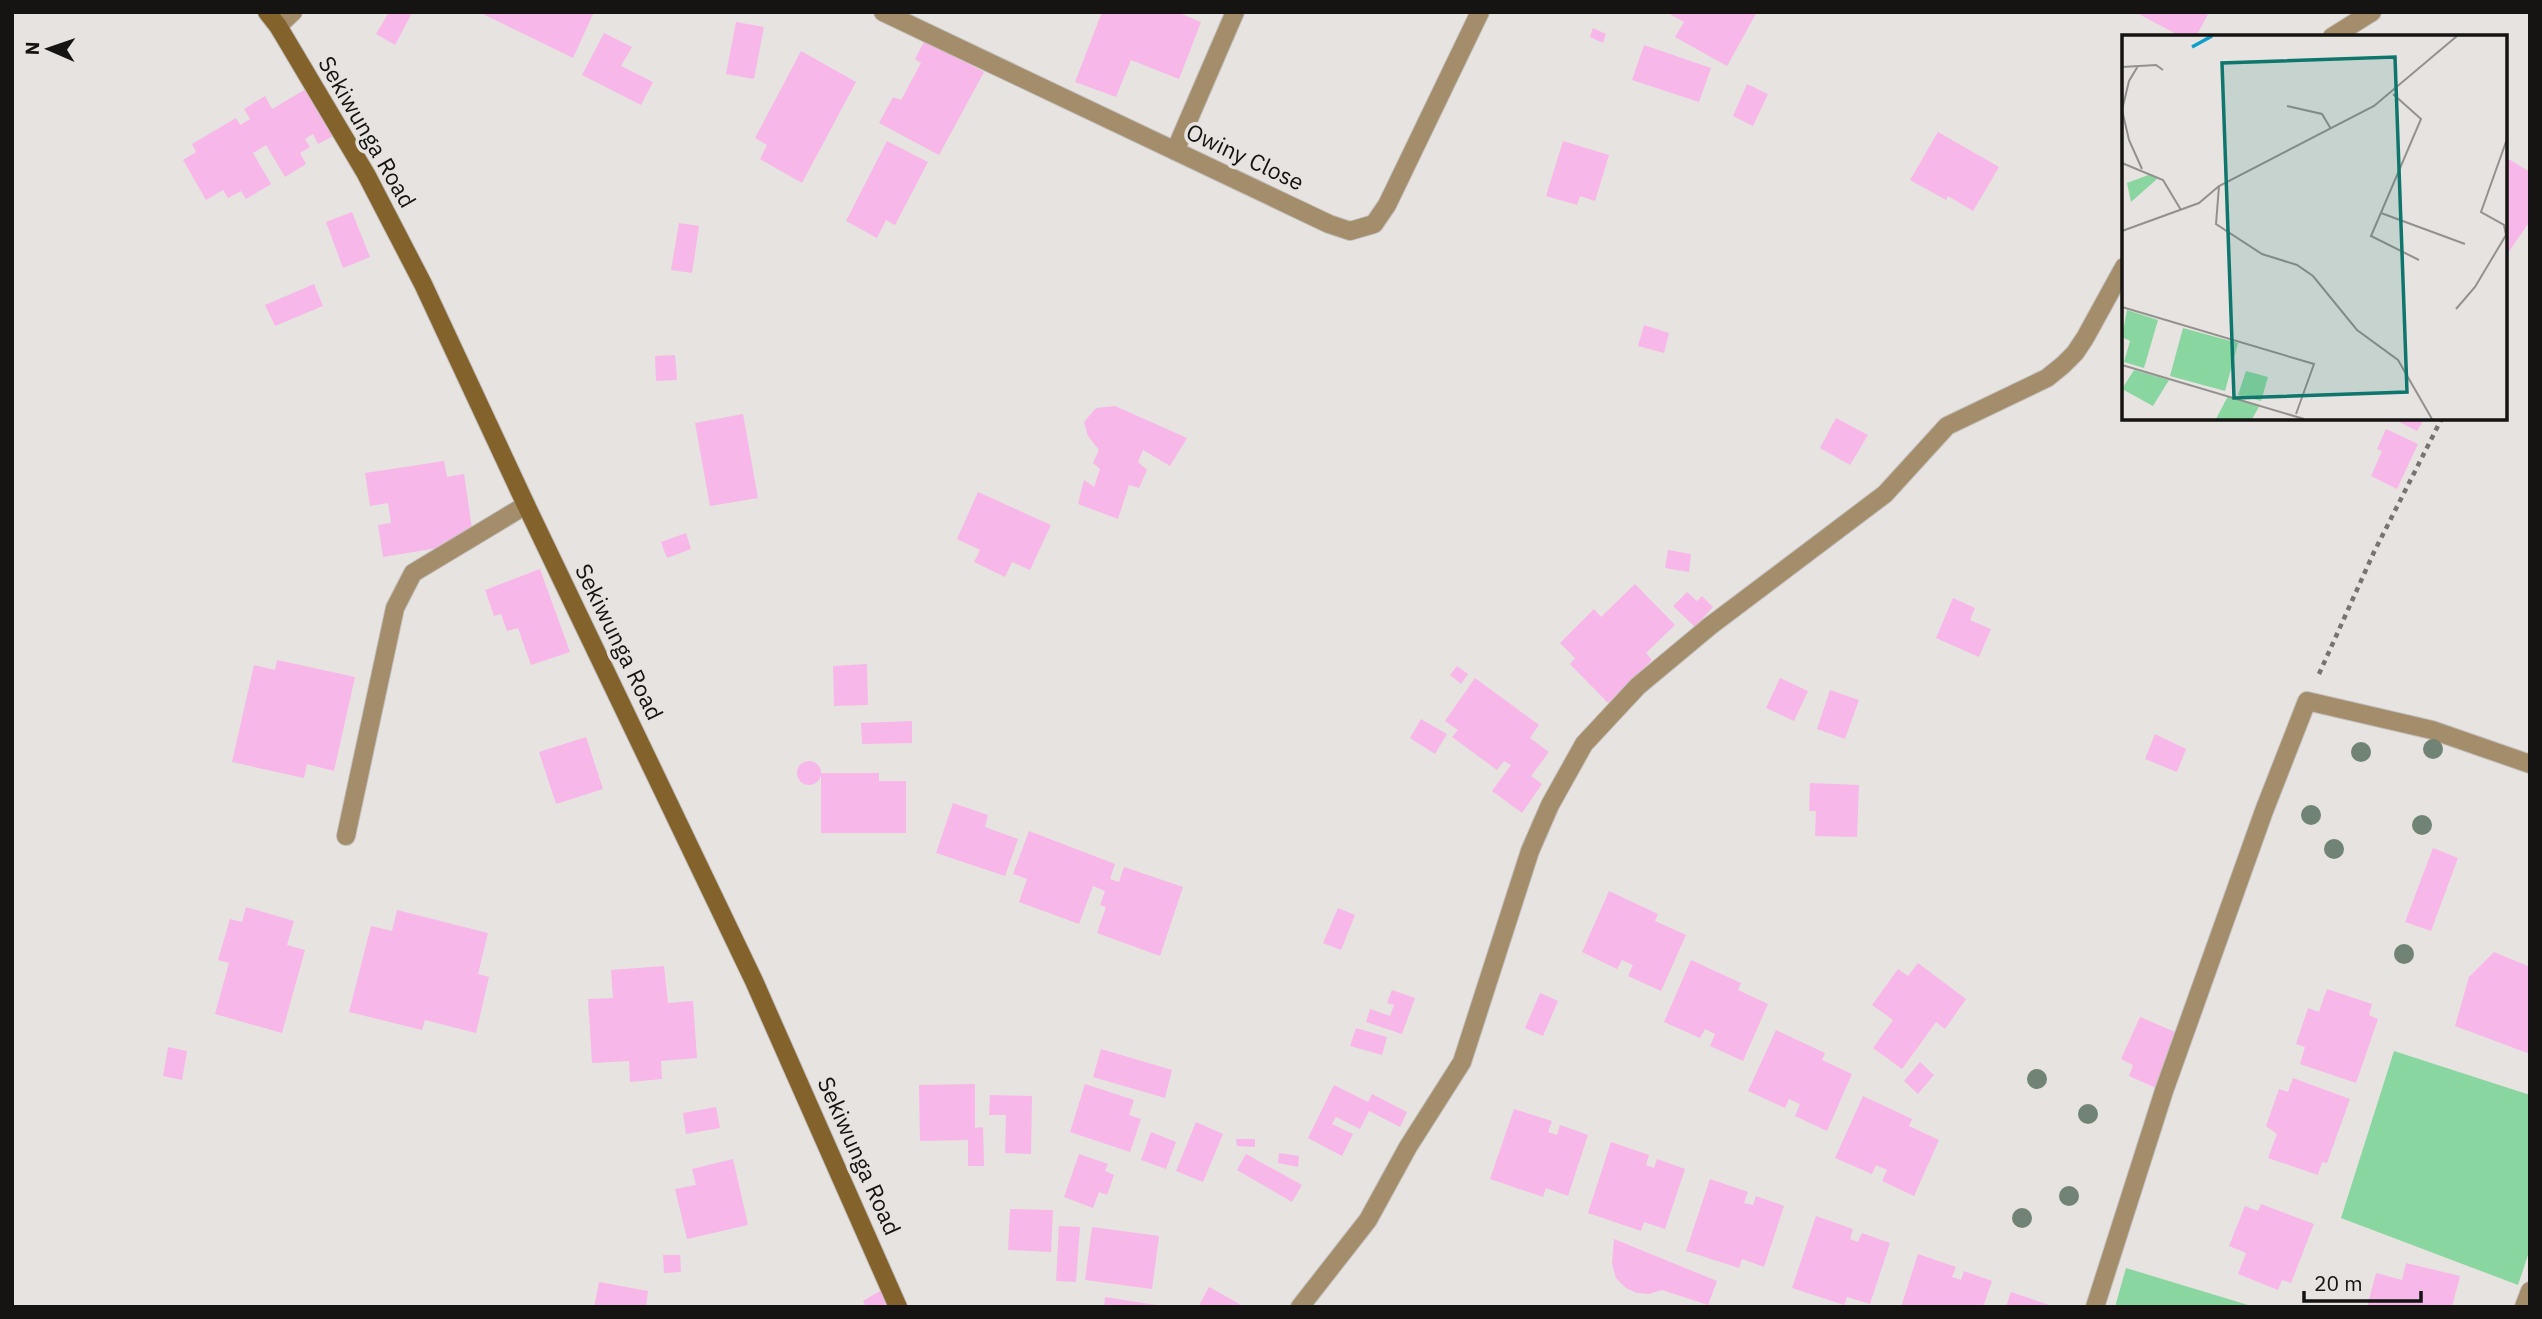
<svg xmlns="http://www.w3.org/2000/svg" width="2542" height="1319" viewBox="0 0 2542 1319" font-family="'IBM Plex Sans',sans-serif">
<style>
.grass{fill:#89d6a0}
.building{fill:#f8b7e9}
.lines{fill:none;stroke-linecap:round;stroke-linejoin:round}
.minor-casing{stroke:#c1bebb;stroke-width:20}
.tertiary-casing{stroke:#c1bebb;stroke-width:20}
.secondary-casing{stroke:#c1bebb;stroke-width:20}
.path{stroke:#767372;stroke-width:4.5;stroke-dasharray:5 5;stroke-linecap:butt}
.minor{stroke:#a38d6a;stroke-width:18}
.tertiary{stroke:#a38d6a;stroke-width:18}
.secondary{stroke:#83632b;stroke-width:18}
.tree{fill:#708375}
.labels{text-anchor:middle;stroke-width:7;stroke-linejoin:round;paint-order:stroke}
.street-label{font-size:23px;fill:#151413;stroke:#e7e3e0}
.inset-river{fill:none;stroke:#0ca0ca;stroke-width:3.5}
.inset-road{fill:none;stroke:#93908e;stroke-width:2}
.view{fill:#0f766e;fill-opacity:0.15;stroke:#0f766e;stroke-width:3.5}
.inset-edge{fill:none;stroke:#151413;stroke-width:3.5}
</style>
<rect width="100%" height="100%" fill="#e7e3e0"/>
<path class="grass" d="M2394,1051L2530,1095V1249L2518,1285L2341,1218Z
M2126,1268L2248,1305L2256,1307H2115Z"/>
<path class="building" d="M389,12L412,13L395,45L376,34Z
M479,12H594L573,58Z
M1102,12H1177L1201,22L1179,79L1131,60L1116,97L1075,82Z
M1671,12H1757L1727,66L1675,37L1684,22L1670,14Z
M2135,12H2203L2208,14L2196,37H2182Z
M736,22L764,27L754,79L726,74Z
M1593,28L1606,34L1603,43L1590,37Z
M604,33L632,47L621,66L653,82L641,105L582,75Z
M925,40L984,72L939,155L879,123L893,97L901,100L921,63L915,59Z
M1644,45L1711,68L1699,102L1632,80Z
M801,51L856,82L802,183L760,159L767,145L755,138Z
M1747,84L1768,94L1753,126L1733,116Z
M306,89L333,136L318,144L313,134L305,139L310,147L300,153L306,164L285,177L266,145L253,153L271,184L246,199L241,191L228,198L223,190L206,200L183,160L196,152L192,144L236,118L240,125L250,119L244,109L265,96L272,109Z
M1938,132L1999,167L1973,211L1948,196L1946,200L1910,180Z
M887,141L928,162L895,225L886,220L877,238L846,221Z
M1563,141L1609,155L1595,201L1580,196L1577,205L1546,196Z
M2507,158L2530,172V221L2505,257V161Z
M352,212L370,257L343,268L326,222Z
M679,223L699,226L692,273L671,270Z
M314,284L323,306L275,326L265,305Z
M1644,325L1669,333L1664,353L1638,346Z
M675,355L677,380L656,381L655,356Z
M1115,406L1187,438L1170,466L1143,450L1138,462L1147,470L1139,488L1129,485L1118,519L1078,504L1084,480L1094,487L1100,469L1093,463L1099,450L1088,436L1084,422L1096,408Z
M743,414L758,498L710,506L695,423Z
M1836,418L1868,435L1850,465L1820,448Z
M2398,418H2422L2424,419L2417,431L2397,421Z
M2386,429L2418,444L2397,489L2371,476L2382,451L2377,449Z
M444,461L447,477L464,474L474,542L383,557L378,525L391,523L388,503L370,506L365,473Z
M978,492L1051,525L1030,570L1012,562L1005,577L974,562L980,550L957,539Z
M686,533L691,549L667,558L661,542Z
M1668,550L1691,554L1689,572L1665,568Z
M540,569L570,652L531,665L518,628L507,631L501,614L494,616L485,590Z
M1635,584L1675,625L1646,653L1652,660L1608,703L1570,664L1575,658L1560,643L1594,609L1601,617Z
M1687,592L1697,601L1702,596L1713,607L1695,627L1673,606Z
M1953,598L1975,608L1970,620L1991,629L1979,657L1936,638Z
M277,660L355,677L334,771L307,764L304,778L232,762L254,665L275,670Z
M867,664L868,705L834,706L833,666Z
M1457,666L1468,674L1461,684L1450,675Z
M1475,678L1539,725L1530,738L1549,752L1531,776L1542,784L1522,813L1492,791L1511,765L1504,761L1497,770L1452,737L1458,730L1445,721Z
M1780,678L1808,691L1794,721L1766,708Z
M1830,690L1859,700L1845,739L1817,729Z
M1421,719L1447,734L1435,754L1410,738Z
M912,721V743L862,744L861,723Z
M2155,734L2186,749L2177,772L2145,759Z
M586,737L603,789L556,804L539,752Z
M797 773a12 12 0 1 1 24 0a12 12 0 1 1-24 0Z
M821,773H879V781H906V833H821Z
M1810,783L1859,785L1857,837L1815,836L1816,811H1809Z
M953,803L988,815L985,827L1018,839L1005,876L936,853Z
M1029,831L1115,864L1110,879L1119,882L1124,867L1183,887L1160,956L1097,933L1106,907L1100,905L1105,891L1093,886L1079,924L1019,902L1027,879L1013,874Z
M2433,848L2458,858L2431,931L2405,922Z
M1609,891L1658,914L1655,921L1686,935L1661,991L1628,976L1633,965L1622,960L1617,969L1582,952Z
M246,907L294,921L287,945L305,950L282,1033L215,1014L229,963L218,960L230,919L242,922Z
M1338,908L1355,915L1341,950L1323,943Z
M397,910L488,933L478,974L489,977L476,1033L425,1020L422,1030L349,1012L371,926L392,931Z
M2494,952L2530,967V1054L2455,1026L2469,977Z
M1691,960L1741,983L1738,990L1768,1004L1743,1061L1710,1046L1715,1034L1705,1029L1700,1038L1664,1022Z
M1918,963L1966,999L1945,1029L1936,1022L1902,1069L1873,1048L1893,1020L1872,1005L1898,969L1908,976Z
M664,966L668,1003L693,1001L697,1058L661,1061L662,1079L630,1082L629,1061L592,1063L588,999L613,998L611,970Z
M2327,989L2372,1004L2369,1015L2378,1019L2356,1083L2300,1064L2305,1047L2296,1044L2308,1008L2319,1012Z
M1392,990L1415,998L1402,1034L1366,1022L1370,1009L1390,1016L1394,1005L1387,1003Z
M1540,993L1558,1001L1543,1036L1525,1028Z
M2140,1017L2180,1034L2156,1088L2129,1076L2133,1065L2121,1059Z
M1356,1028L1387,1037L1382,1055L1350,1046Z
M1776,1030L1825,1053L1822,1060L1852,1074L1827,1131L1795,1116L1800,1104L1789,1099L1785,1108L1748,1091Z
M168,1047L187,1051L182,1080L163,1076Z
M1101,1049L1172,1070L1165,1098L1093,1077Z
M1920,1062L1934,1075L1918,1094L1904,1081Z
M2293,1078L2350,1099L2327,1163L2322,1162L2318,1175L2268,1158L2277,1134L2266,1126L2279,1089L2288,1092Z
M975,1084V1128L983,1127L984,1166H968V1140L920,1141L919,1085Z
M1085,1084L1134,1100L1129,1115L1141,1119L1130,1152L1070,1132Z
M1334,1085L1368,1102L1372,1094L1407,1112L1400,1127L1369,1111L1360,1129L1336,1117L1332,1124L1353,1134L1342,1156L1308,1138Z
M990,1095L1032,1096L1031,1154L1005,1153L1006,1115H989Z
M1863,1096L1912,1119L1909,1126L1939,1140L1914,1196L1882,1181L1887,1170L1876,1165L1872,1174L1835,1158Z
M716,1107L720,1128L686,1134L683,1113Z
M1514,1109L1552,1121L1548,1132L1557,1135L1560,1125L1588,1135L1568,1196L1546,1188L1543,1197L1490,1179Z
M1196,1122L1223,1134L1203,1182L1176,1171Z
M1151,1132L1176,1142L1166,1169L1141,1160Z
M1236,1139H1255V1147L1237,1146Z
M1611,1142L1649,1155L1646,1165L1654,1168L1657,1159L1685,1169L1665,1229L1644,1222L1641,1231L1588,1213Z
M1279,1153L1299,1156L1298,1167L1278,1163Z
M1079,1154L1108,1164L1105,1171L1114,1175L1107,1195L1099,1192L1093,1208L1064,1197Z
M1246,1154L1302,1185L1292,1202L1237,1170Z
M733,1159L748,1225L687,1239L675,1189L696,1185L692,1169Z
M1710,1179L1748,1192L1744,1203L1753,1205L1756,1196L1784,1206L1764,1267L1742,1259L1739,1268L1686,1251Z
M2261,1204L2314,1224L2291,1283L2282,1280L2278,1290L2238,1274L2246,1253L2229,1246L2245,1206L2258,1211Z
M1010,1209L1053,1210L1051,1252L1008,1250Z
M1816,1216L1853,1229L1850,1239L1858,1242L1862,1233L1890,1243L1870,1304L1847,1297L1844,1305L1792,1288Z
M1059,1226L1080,1227L1076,1282L1056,1281Z
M1092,1227L1159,1236L1152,1289L1085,1280Z
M1614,1239L1717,1281L1708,1305L1662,1290L1649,1294L1637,1293L1626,1288L1616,1278L1612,1264Z
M1918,1254L1956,1267L1952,1277L1961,1280L1964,1271L1992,1281L1983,1307H1901Z
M663,1255H680L681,1272L664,1273Z
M2406,1263L2460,1276L2452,1307H2367L2376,1273L2402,1280Z
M599,1282L648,1291L646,1307H594Z
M1209,1287L1245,1307H1198Z
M885,1288L894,1302L886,1307H866L863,1301Z
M2011,1292L2052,1306V1307H2006Z
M1105,1297L1156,1305V1307H1104Z"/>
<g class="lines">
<g class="minor-casing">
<path id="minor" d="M883,12L1329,224L1350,231L1374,224L1387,205L1480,12
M278,26L293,12
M2332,37L2372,12
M1175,151L1235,12
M346,836L395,608L413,573L526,505
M1300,1307L1368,1220L1408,1147L1462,1062L1530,851L1550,805L1584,744L1638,686L1710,626L1885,494L1947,426L2047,378L2063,365L2075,353L2085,338L2124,267
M2095,1307L2164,1091L2264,811L2307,701L2432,730L2530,764"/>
</g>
<g class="tertiary-casing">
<path id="tertiary" d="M2524,1307L2530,1291"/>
</g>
<g class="secondary-casing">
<path id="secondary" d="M267,12L278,26L366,174L423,284L526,505L754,981L898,1307"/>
</g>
<path class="path" d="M2319,674L2374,552L2442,418"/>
<use href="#minor" class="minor"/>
<use href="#tertiary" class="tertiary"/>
<use href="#secondary" class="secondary"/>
</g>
<g class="tree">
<circle cx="2433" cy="749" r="10"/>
<circle cx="2361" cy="752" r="10"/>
<circle cx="2311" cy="815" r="10"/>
<circle cx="2422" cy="825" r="10"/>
<circle cx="2334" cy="849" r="10"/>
<circle cx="2404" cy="954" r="10"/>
<circle cx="2037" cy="1079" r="10"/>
<circle cx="2088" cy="1114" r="10"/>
<circle cx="2069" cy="1196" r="10"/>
<circle cx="2022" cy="1218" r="10"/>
</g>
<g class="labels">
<g class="street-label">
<text transform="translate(367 132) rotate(60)" y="8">Sekiwunga Road</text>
<text transform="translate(1245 157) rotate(25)" y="8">Owiny Close</text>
<text transform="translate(619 642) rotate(64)" y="8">Sekiwunga Road</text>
<text transform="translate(859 1156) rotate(66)" y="8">Sekiwunga Road</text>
</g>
</g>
<g transform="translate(2122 35)">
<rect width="385" height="385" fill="#e7e3e0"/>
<path d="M5,275L36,285L22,333L2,327L8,306L0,302ZM61,293L116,308L103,356L48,341ZM12,335L47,345L31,371L0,354ZM124,336L146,342L139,366L116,360ZM106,361L138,370L130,384H94Z" fill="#89d6a0"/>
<path d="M29,139L35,144L9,167L5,148Z" fill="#89d6a0"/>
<path class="inset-river" d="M70,12L90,1"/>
<path class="inset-road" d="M16,31L7,46L0,75L7,105L20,134M0,32L34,30L41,35M271,59L299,84L249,201L297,225M165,71L200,79L209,94M0,128L41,145L59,175M97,151L94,189L140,219L175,230L191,241L235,295L276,325L310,384M259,178L343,209M0,196L77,168L97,151L252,71L335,1M0,272L192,329L174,379M334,274L353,252L384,200L382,190L359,177L385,104M0,330L182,384"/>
<path class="view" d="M273,22L285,357L112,363L100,28Z"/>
<rect width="385" height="385" class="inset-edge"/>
</g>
<rect width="2542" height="1319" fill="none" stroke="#151413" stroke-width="28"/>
<g transform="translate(49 49) rotate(272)" stroke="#e7e3e0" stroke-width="5" paint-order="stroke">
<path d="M0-5L12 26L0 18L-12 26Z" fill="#151413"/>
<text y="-10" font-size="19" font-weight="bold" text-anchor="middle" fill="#151413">N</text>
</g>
<path d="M2304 1291v10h117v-10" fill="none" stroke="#151413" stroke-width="3.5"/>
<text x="2314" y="1291" font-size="21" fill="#151413" stroke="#e7e3e0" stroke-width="5" paint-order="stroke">20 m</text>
</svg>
